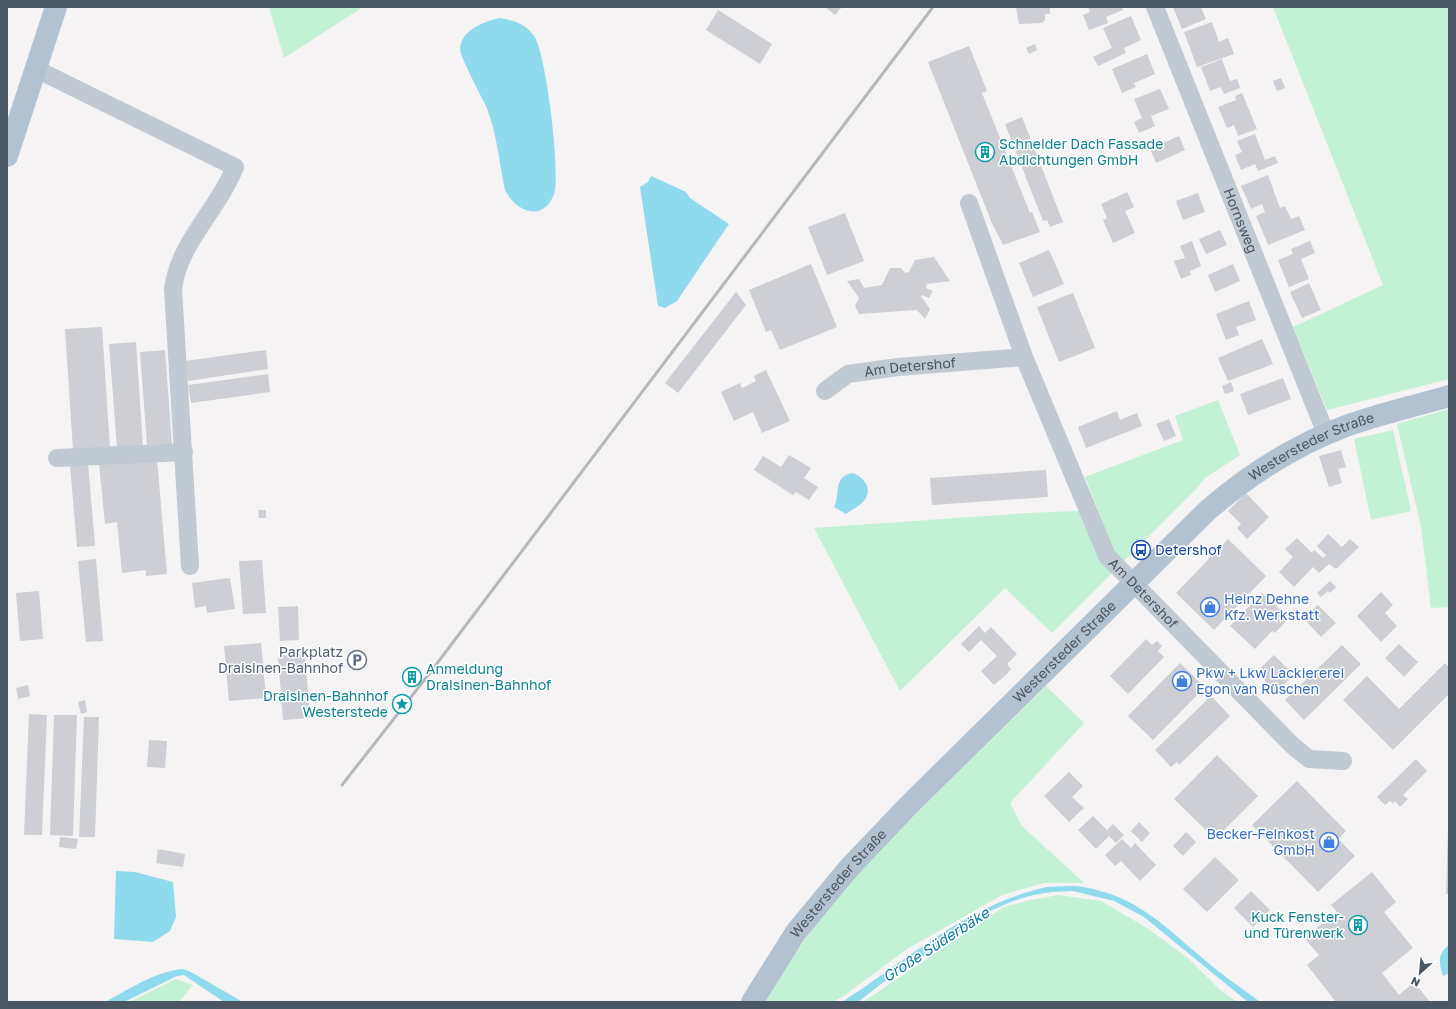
<svg xmlns="http://www.w3.org/2000/svg" width="1456" height="1009" viewBox="0 0 1456 1009" font-family="'Golos Text',sans-serif">
<style>
.green{fill:#c3f1d5}
.water{fill:#90daee}
.building{fill:#cdcfd5}
.lines{fill:none;stroke-linecap:round;stroke-linejoin:round}
.minor{stroke:#c1cad2;stroke-width:18}
.major{stroke:#b3c2d1;stroke-width:22}
.rail{stroke:#b5b8bd;stroke-width:3}
.labels{text-anchor:middle;stroke-width:3;stroke-linejoin:round;paint-order:stroke}
.culture-label{font-size:14px;fill:#0d838f;stroke:#fff;text-anchor:start}
.street-label{font-size:14px;fill:#4a5661;stroke:#fff}
.transit-label{font-size:14px;fill:#164399;stroke:#fff;text-anchor:start}
.shop-label{font-size:14px;fill:#366cbe;stroke:#fff;text-anchor:start}
.service-label{font-size:14px;fill:#4e5e75;stroke:#fff;text-anchor:end}
.water-label{font-size:15px;font-style:italic;fill:#0c7c9b;stroke:#fff}
</style>
<rect width="100%" height="100%" fill="#f5f3f3"/>
<path class="green" d="M269,7H363L284,58Z
M1273,7H1449V379L1327,410L1293,327L1383,285Z
M1218,400L1240,455L1205,478L1197,488L1052,633L1005,588L900,691L814,528L1028,513L1098,510L1085,477L1183,440L1175,416Z
M1449,409V607L1431,608L1421,527L1397,424Z
M1393,430L1411,511L1371,520L1354,439Z
M1046,686L1084,723L1010,803L1022,826L1084,883H1044L1002,895L907,949L845,995L833,1002H763L819,919L856,873Z
M1058,895L1101,901L1147,928L1189,959L1220,990L1237,1002H863L1004,907L1031,900Z
M176,979L193,985L179,1002H129Z"/>
<path class="water" d="M500,18C515,21 525,23 534,36C546,52 561,174 554,194C544,222 516,213 505,190C499,162 497,133 486,106C481,96 461,58 460,50C460,30 485,21 500,18Z
M651,176L686,192L690,198L729,224L677,301L665,308L658,306L640,187L648,182Z
M853,473C866,478 874,491 862,503C858,507 851,510 846,514L834,507C841,494 832,476 853,473Z
M116,871L135,872L173,882L176,917L170,931L153,942L114,939Z
M1047,887C1059,887 1072,885 1083,887C1138,896 1166,928 1206,961C1223,976 1242,988 1260,1002H1248L1144,917L1114,901L1073,891L1052,892L1033,895L1013,901L990,911L881,984L858,1002H842C907,960 968,904 1047,887Z
M1449,945V973L1443,976C1439,963 1437,954 1449,945Z
M182,969L189,971L243,1002H224L184,975L177,976L124,1002H105C129,989 155,972 182,969Z"/>
<path class="building" d="M825,7H842L835,15Z
M1016,7H1050V14H1045V20L1042,23L1019,24Z
M1088,7H1122L1123,10L1106,17L1108,23L1089,30L1083,15L1090,12Z
M1173,7H1201L1206,19L1182,29Z
M718,10L772,44L760,64L706,30Z
M1131,16L1141,40L1124,48L1126,53L1098,66L1093,57L1112,48L1103,28Z
M1212,22L1219,42L1228,38L1234,54L1197,67L1184,32Z
M1035,44L1037,50L1029,54L1026,48Z
M969,46L987,91L982,93L1030,213L1032,212L1040,232L1003,245L991,221L928,62Z
M1147,54L1155,74L1134,83L1136,87L1122,93L1112,69Z
M1222,59L1230,81L1237,79L1240,88L1224,94L1221,87L1210,91L1201,67Z
M1281,78L1285,88L1277,91L1273,81Z
M1160,89L1169,109L1151,116L1155,126L1139,133L1134,122L1142,118L1134,99Z
M1242,93L1257,129L1238,136L1234,125L1227,128L1218,107L1236,100L1235,96Z
M1022,117L1063,222L1050,227L1047,220L1043,221L1005,124Z
M1255,134L1265,160L1275,156L1278,163L1258,171L1255,164L1241,170L1235,155L1242,152L1237,141Z
M1179,136L1185,150L1156,163L1150,149Z
M1268,175L1280,208L1285,206L1291,219L1299,216L1305,230L1268,245L1256,216L1265,212L1262,204L1251,209L1241,186Z
M1127,192L1134,207L1125,211L1135,233L1113,243L1103,220L1107,218L1101,204Z
M1198,193L1205,212L1183,220L1176,201Z
M845,213L864,261L827,275L808,227Z
M1220,230L1227,245L1206,254L1199,239Z
M1192,241L1201,266L1190,271L1191,275L1181,279L1174,261L1185,258L1180,246Z
M1310,241L1315,253L1301,259L1309,279L1289,287L1278,260L1293,254L1291,249Z
M1049,250L1064,284L1033,297L1019,263Z
M934,257L950,281L927,284L926,288L933,291L929,298L922,295L921,296L930,309L925,319L917,310L859,314L855,306L859,298L847,281L859,279L864,288L882,285L890,268H901L905,273L909,272L915,260Z
M811,264L837,327L780,350L771,330L766,332L749,290Z
M1233,264L1240,281L1215,292L1208,275Z
M1309,283L1321,310L1302,318L1290,292Z
M736,292L746,305L678,393L665,383Z
M1073,293L1095,348L1059,362L1037,307Z
M1249,301L1256,320L1236,327L1239,335L1226,340L1216,314Z
M102,327L110,448L73,450L65,329Z
M1262,339L1273,364L1228,381L1218,358Z
M136,342L143,447L117,448L109,344Z
M165,350L172,444L147,445L140,352Z
M266,350L268,369L188,381L185,361Z
M766,370L790,421L762,433L753,412L734,421L721,392L740,383L742,388L756,381L754,376Z
M268,374L270,392L191,403L188,385Z
M1283,378L1291,399L1248,415L1240,394Z
M1231,382L1234,391L1225,394L1222,386Z
M1117,411L1120,420L1137,413L1142,426L1086,448L1078,427Z
M1169,419L1176,436L1164,441L1156,424Z
M1341,450L1346,467L1338,469L1342,483L1329,487L1319,456Z
M789,455L811,468L804,478L818,487L809,500L796,492L793,495L754,470L763,456L781,467Z
M157,459L167,574L146,576V570L122,573L117,522L105,524L99,463Z
M88,463L95,546L77,547L70,465Z
M1046,470L1048,497L932,505L930,478Z
M1246,493L1269,517L1247,539L1237,528L1241,524L1228,511Z
M258,510H266V518H259Z
M1328,534L1342,547L1350,539L1359,547L1336,569L1329,564L1319,573L1313,567L1294,587L1279,572L1293,557L1285,549L1297,538L1312,553L1314,550L1323,558L1326,555L1317,546Z
M1228,539L1266,576L1214,630L1176,593Z
M96,559L103,641L86,642L78,561Z
M262,560L266,613L243,614L239,561Z
M230,578L235,609L207,613L206,606L195,608L192,583Z
M1330,581L1336,587L1330,593L1328,591L1321,597L1317,593Z
M39,591L43,639L20,641L16,593Z
M1381,592L1393,605L1385,613L1397,626L1381,642L1357,616Z
M1262,593L1289,618L1275,633L1272,631L1255,649L1230,626Z
M1318,605L1336,623L1321,637L1303,618Z
M298,606L299,640L280,641L278,607Z
M979,626L985,633L991,627L1017,654L1007,664L1011,669L1007,674L994,685L981,671L997,656L981,640L969,652L961,644Z
M1146,639L1152,645L1157,641L1162,646L1158,651L1164,657L1128,694L1110,676Z
M261,643L266,698L229,701L224,646Z
M1399,644L1418,662L1404,677L1385,658Z
M1342,645L1361,664L1304,720L1285,700Z
M305,654L310,718L283,720L278,656Z
M1274,655L1294,675L1276,692L1256,672Z
M1180,663L1205,687L1153,740L1128,716Z
M1445,663L1449,667V694L1393,750L1343,700L1367,676L1399,709Z
M413,671L417,674L411,682L408,679Z
M28,685L30,696L18,699L16,688Z
M1211,696L1230,716L1179,765L1177,762L1171,767L1155,750Z
M85,700L87,712L81,714L78,702Z
M29,714L47,715L42,835H24Z
M54,715H77L73,836L50,835Z
M84,717H99L95,837H79Z
M149,740L167,741L165,768L147,767Z
M1217,755L1258,796L1215,839L1174,799Z
M1416,759L1427,771L1403,795L1408,799L1400,807L1395,801L1393,804L1390,801L1385,805L1377,797Z
M1069,772L1083,786L1072,797L1084,808L1069,822L1044,796Z
M1297,781L1346,831L1338,839L1355,856L1318,892L1252,825Z
M1093,816L1107,830L1113,824L1124,835L1116,843L1109,836L1096,849L1078,830Z
M1139,822L1150,833L1142,842L1131,831Z
M1448,828H1449V894H1446Z
M1186,832L1196,842L1183,856L1173,846Z
M60,837L78,839L76,849L59,847Z
M1122,839L1131,848L1135,843L1156,865L1140,881L1121,861L1115,866L1105,855Z
M158,849L185,854L183,867L156,863Z
M1215,857L1239,880L1207,912L1183,889Z
M1372,872L1396,902L1384,912L1413,948L1382,973L1399,995L1414,982L1430,1002H1336L1307,965L1319,955L1304,938L1337,912L1331,905Z
M1251,891L1270,910L1253,927L1234,908Z"/>
<g class="lines">
<g class="minor">
<path id="s1" d="M1155,7L1326,434"/>
<path d="M36,69L235,167C218,210 179,242 173,289L190,566"/>
<path id="s2" d="M969,203L1024,357L1107,556L1292,745L1309,759L1343,761"/>
<path id="s3" d="M825,391L848,374L898,367L1024,357"/>
<path d="M57,458L184,452"/>
</g>
<g class="major">
<path d="M7,156L56,7"/>
<path id="s4" d="M752,1002L796,932L849,868L907,807L1208,510C1249,475 1295,445 1346,426C1379,414 1415,406 1449,396"/>
</g>
<path class="rail" d="M342,785L429,674L933,7"/>
</g>
<defs>
<g id="building-ring" transform="scale(1)"><circle r="9.5" fill="#fff" stroke="#0f9aa8" stroke-width="1.5"/><path d="M-4-6H4V6H1V3H-1V6H-4ZM-2.5-4.3h1.7v1.8h-1.7ZM.8-4.3h1.7v1.8H.8ZM-2.5-1h1.7V.8h-1.7ZM.8-1h1.7V.8H.8Z" fill="#0f9aa8"/></g>
<g id="bus-ring" transform="scale(1)"><circle r="9.5" fill="#fff" stroke="#1a4fb4" stroke-width="1.5"/><path d="M-5-6H5V4H4V6H2V4H-2V6H-4V4H-5ZM-3.5-4V0h7V-4ZM-3.5 1.2v1.5H-2V1.2ZM2 1.2v1.5H3.5V1.2Z" fill="#1a4fb4"/></g>
<g id="shop-ring" transform="scale(1)"><circle r="9.5" fill="#fff" stroke="#3f7fe0" stroke-width="1.5"/><path d="M-5-2.5h2.3a2.7 3.5 0 0 1 5.4 0H5L5.5 6h-11ZM-1.5-2.5h3a1.5 2.3 0 0 0-3 0Z" fill="#3f7fe0"/></g>
<g id="parking-ring" transform="scale(1)"><circle r="9.5" fill="#fff" stroke="#5c6f8a" stroke-width="1.5"/><path d="M-3.5-5.5H1a3.5 3.5 0 0 1 0 7H-1V5.5H-3.5ZM-1-3.4V-.6H.8a1.4 1.4 0 0 0 0-2.8Z" fill="#5c6f8a"/></g>
<g id="sight-ring" transform="scale(1)"><circle r="9.5" fill="#fff" stroke="#0f9aa8" stroke-width="1.5"/><path d="M0-6L1.8-2.2L6-1.7L2.9 1.2L3.7 5.4L0 3.3L-3.7 5.4L-2.9 1.2L-6-1.7L-1.8-2.2Z" fill="#0f9aa8"/></g>
</defs>
<g fill-rule="evenodd">
<use href="#building-ring" x="985" y="152"/>
<use href="#bus-ring" x="1141" y="550"/>
<use href="#shop-ring" x="1210" y="607"/>
<use href="#parking-ring" x="357" y="660"/>
<use href="#building-ring" x="412" y="677"/>
<use href="#shop-ring" x="1182" y="681"/>
<use href="#sight-ring" x="402" y="704"/>
<use href="#shop-ring" x="1329" y="842"/>
<use href="#building-ring" x="1358" y="925"/>
</g>
<g class="labels">
<g class="culture-label">
<text x="999" y="149">Schneider Dach Fassade<tspan x="999" dy="16">Abdichtungen GmbH</tspan></text>
<text x="426" y="674">Anmeldung<tspan x="426" dy="16">Draisinen-Bahnhof</tspan></text>
<text x="388" y="701" text-anchor="end">Draisinen-Bahnhof<tspan x="388" dy="16">Westerstede</tspan></text>
<text x="1344" y="922" text-anchor="end">Kuck Fenster-<tspan x="1344" dy="16">und Türenwerk</tspan></text>
</g>
<g class="street-label">
<text dy="5" stroke="none"><textPath href="#s1" startOffset="230">Hornsweg</textPath></text>
<text dy="5" stroke="none"><textPath href="#s3" startOffset="91">Am Detershof</textPath></text>
<text dy="5" stroke="none"><textPath href="#s4" startOffset="795">Westersteder Straße</textPath></text>
<text dy="5" stroke="none"><textPath href="#s2" startOffset="431">Am Detershof</textPath></text>
<text dy="5" stroke="none"><textPath href="#s4" startOffset="471">Westersteder Straße</textPath></text>
<text dy="5" stroke="none"><textPath href="#s4" startOffset="147">Westersteder Straße</textPath></text>
</g>
<g class="transit-label">
<text x="1155" y="555">Detershof</text>
</g>
<g class="shop-label">
<text x="1224" y="604">Heinz Dehne<tspan x="1224" dy="16">Kfz. Werkstatt</tspan></text>
<text x="1196" y="678">Pkw + Lkw Lackiererei<tspan x="1196" dy="16">Egon van Rüschen</tspan></text>
<text x="1315" y="839" text-anchor="end">Becker-Feinkost<tspan x="1315" dy="16">GmbH</tspan></text>
</g>
<g class="service-label">
<text x="343" y="657">Parkplatz<tspan x="343" dy="16">Draisinen-Bahnhof</tspan></text>
</g>
<g class="water-label">
<text transform="translate(936 945) rotate(-33)" y="5">Große Süderbäke</text>
</g>
</g>
<rect width="1456" height="1009" fill="none" stroke="#4a5661" stroke-width="16"/>
<g transform="translate(1420 973) rotate(207)" stroke="#ffffff" stroke-width="3" paint-order="stroke">
<path d="M0-3L7 15L0 10L-7 15Z" fill="#4a5661"/>
<text y="-6" font-size="11" font-weight="bold" text-anchor="middle" fill="#4a5661">N</text>
</g>
</svg>
